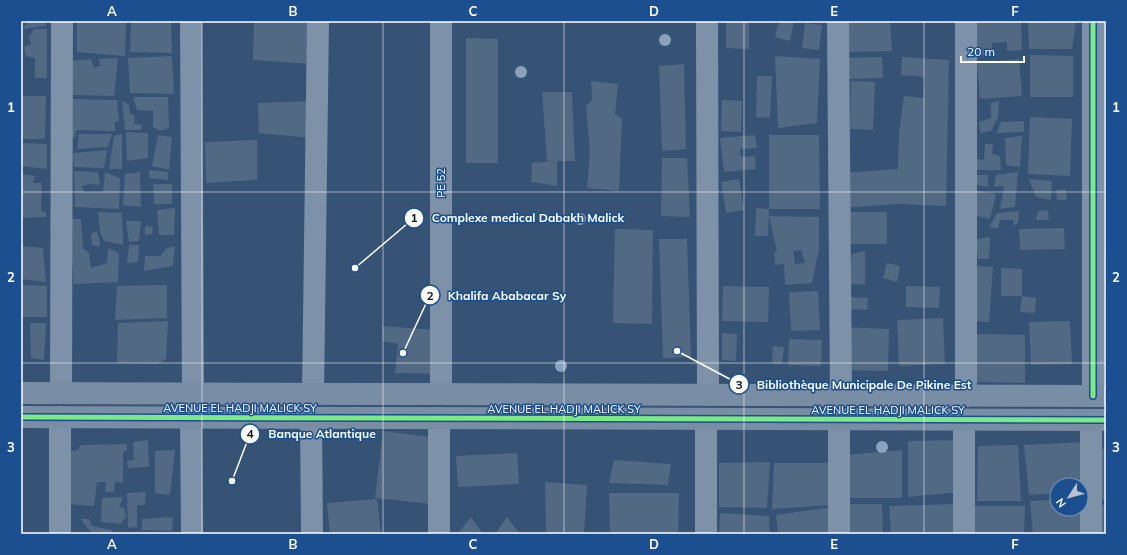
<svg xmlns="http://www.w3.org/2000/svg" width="1127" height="555" viewBox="0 0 1127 555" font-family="Mulish,sans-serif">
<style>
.building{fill:#526984;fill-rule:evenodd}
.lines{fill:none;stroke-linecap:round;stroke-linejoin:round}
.street{stroke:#7d92a8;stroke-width:22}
.secondary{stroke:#798da4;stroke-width:22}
.cycleway-casing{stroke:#1b4f8f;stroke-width:8}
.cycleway{stroke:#7ce984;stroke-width:5}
.tree{fill:#8aa2be}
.grid{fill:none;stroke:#fff;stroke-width:1;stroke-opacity:0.55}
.labels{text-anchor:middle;stroke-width:3;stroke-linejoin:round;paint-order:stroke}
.street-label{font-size:11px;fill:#fff;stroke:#1b4f8f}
.leader{fill:none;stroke:#fff;stroke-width:1.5}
.callout-dot{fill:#fff;stroke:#1b4f8f;stroke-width:1.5}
.mark-label{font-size:12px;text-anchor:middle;font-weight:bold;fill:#111}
.callout-label{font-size:12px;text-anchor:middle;font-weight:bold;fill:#fff;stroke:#1b4f8f;stroke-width:3;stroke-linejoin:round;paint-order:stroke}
.neatline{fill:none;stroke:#fff;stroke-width:1.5}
.grid-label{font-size:13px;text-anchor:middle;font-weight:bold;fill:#fff}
</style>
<rect width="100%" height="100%" fill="#365274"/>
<path class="building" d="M28,21H45L46,26L23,29Z
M77,21H126L125,56L77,52Z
M131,21H171L172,53L130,52Z
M254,21H315L312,64L253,60Z
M726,21L749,22V49L726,48Z
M779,21H794L790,41L775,37Z
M842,21H890L892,51L843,52Z
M975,21H1021L1022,50L1007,51V42L992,43V55H975Z
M1028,21H1076L1072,49H1029Z
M805,23L822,25L819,50L802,48Z
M34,29H47V78H35V58L26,56L24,47L31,44L29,37Z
M466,38L498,39V163H466Z
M1030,55L1073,56V97H1030Z
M172,56L174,94L130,93L128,58Z
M775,56L820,59L817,123L778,128Z
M882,57L883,78L842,79V58Z
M902,57L949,60L946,206L898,204L843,208L841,173L898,169L899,133L904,96L924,98L925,77L901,75Z
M118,58L114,96L73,95L70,61L91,59L94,68L100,66L99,59Z
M1019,59L1022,96L980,99L977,63Z
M684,64L686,149L662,151L659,66Z
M757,76H772L770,118L756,117Z
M591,81L618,84L615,114L622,119L619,191L587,188L590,152L586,106L592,100Z
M851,81L875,82L873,130L850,129Z
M542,92H572L575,161H557V186L531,182L532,163L555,161H547Z
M21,96H46L45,139H21Z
M133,97H168L169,128L160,131L153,127V111L137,110Z
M72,99L117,100L119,121L115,122V131L76,130L75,138L70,137Z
M722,100L742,101L741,132L721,131Z
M122,101L129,105L130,113L135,116L134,124L142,125L141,130H125Z
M311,101V138L259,133L258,103Z
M999,101L998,117L991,131L980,133L979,122L991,118V103Z
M1030,117L1072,119L1070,176L1028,174Z
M1024,121V132L996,133L1001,122Z
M126,132L148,133V158L127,161Z
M79,134H112L108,147L77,149Z
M122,134V169H109L114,136Z
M158,135L172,137L169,170L152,166Z
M755,135L757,148L740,149L741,157L755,156L756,169L724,172L720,138Z
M769,135H819L820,209H769Z
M1022,136L1020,167L1006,165L1005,138Z
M257,140V180L206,183L205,142Z
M21,143L47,144V169L21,166Z
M985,144H993L992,154L1000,156L1001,170H973L969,158L984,160Z
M107,150L104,168L74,167L73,153Z
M662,158H687L690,217L661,216Z
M149,170L168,172V180L149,178Z
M74,171L98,172L100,185L89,184L82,186L84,192H103L105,172L120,178L119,209L75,207Z
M140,172L141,207L123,205L125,174Z
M1018,172L1015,207L1000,209L1004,186L994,187L996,175Z
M21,174L35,176L33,183H42L41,211L46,212V217L21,218Z
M972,175H988V187L972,184Z
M739,179L744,210L726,213L721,182Z
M1029,179L1052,181L1051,200L1036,197Z
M153,184H172V204H154Z
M1065,189L1067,200H1057L1056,190Z
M975,190L996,194L990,219L970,214Z
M175,208L174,235H159L157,210Z
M756,208L769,209L768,236H755Z
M1048,210L1049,220H1036L1038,211Z
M1019,211L1018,223L1013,226L1014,220H1000L998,229L989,227L997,213Z
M98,212L122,213L123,245L104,241L100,233Z
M848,212H887V244H849Z
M769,216L819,217V249L812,283L785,285L784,264L775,265L774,252H777ZM801,250L805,263L795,264L793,251Z
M69,219H81L83,248L89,253L91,268L107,263L108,248L119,253L118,282L74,284Z
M126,221H141L139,241L129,242Z
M145,226L153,227L152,234L145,235Z
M1064,228L1065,249L1020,250L1019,229Z
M615,229L653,230L652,324L613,323Z
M97,231L100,243L99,247L92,245L91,234Z
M990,237L989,259H978L976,239Z
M659,239H687L691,357L663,358Z
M129,245H139L138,262L127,263Z
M21,246L43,248L46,282L21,279Z
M175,246L173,266L144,271L145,256H160L167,248Z
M1100,250H1106V285H1098Z
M865,251V285L849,283L852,254Z
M887,263L900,266L897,282L883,278Z
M977,266L993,267L989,322L973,321Z
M1001,268L1022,269V296H1001Z
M21,285L47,286V317H21Z
M167,285V318L115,320L117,286Z
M723,286L769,287L768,322L722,321Z
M906,286L940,287L939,308L906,307Z
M1097,288L1106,289V367L1097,368Z
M818,291L820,330L791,331L789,292Z
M1022,296L1036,298L1035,313L1020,312Z
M850,297L868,298L867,310L850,309Z
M943,318L945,364L899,366L897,320Z
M168,321L166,359L157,364L117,363L118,323Z
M1070,321L1072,364L1031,365L1029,322Z
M30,323H46L44,360L31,358Z
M382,326L436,330L439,374L395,373L398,344L383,341Z
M842,327L889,329L888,371L842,370Z
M722,333L737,334L736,361L722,360Z
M977,334L1025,335V383L976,382Z
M789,339L822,340L821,366L788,365Z
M773,346L784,347L782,364L772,363Z
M383,431L439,438L431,504L375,498Z
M148,440L149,467L128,468L127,461L134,460L133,442Z
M959,440V492L908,497V441Z
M1085,442L1081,485H1057V493L1029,495L1024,445Z
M127,444V451L123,452V483L115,482L114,492H105L106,482H97L94,506L69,504L66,452L78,450L81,445Z
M1018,445L1021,501H977L978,446Z
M1100,449H1106V500H1100Z
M175,450L170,495L155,493V451Z
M902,450V498H849L845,455Z
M517,453L519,484L458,487L456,456Z
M614,460L671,464L668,485L609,483Z
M770,462L767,508L719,507V463Z
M774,463H835L832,505L772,509Z
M545,482L587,485L584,534H546Z
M146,492L145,505H137V527L128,528L127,493Z
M609,493H679L678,534H610Z
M123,497L119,507L124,508L126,516L121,524L101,522L102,498Z
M377,499L381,534H330L327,503Z
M1057,500V509H1081L1086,534H1033L1030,501Z
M846,504H882L883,534H848Z
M955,504L958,534H891L889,506Z
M1100,505H1106V534H1101Z
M971,506H1025L1024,534H971Z
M832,507L833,534H778L776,515Z
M720,513L769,516L770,534H719Z
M173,517L172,531L142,530V519Z
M471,517L483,534H461L459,532Z
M507,517L520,534H499L497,531Z
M81,519H89L92,526L112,530V534H92Z
M143,532V534H120V533Z"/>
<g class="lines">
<path class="street" d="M191,21L193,393
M707,21L708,395
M838,21L841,395
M61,393L62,21
M313,394L318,21
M441,394V21
M966,396V21
M1093,396V21
M60,417V534
M191,418L192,534
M311,418L312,534
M439,418V534
M706,419V534
M839,420V534
M964,420V534
M1091,420V534"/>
<path class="secondary" d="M21,393L1106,396
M21,417L1106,420"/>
<g class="cycleway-casing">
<path id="cycleway" d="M1093,396V21
M21,417L1106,420"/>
</g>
<use href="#cycleway" class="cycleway"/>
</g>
<g class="tree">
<circle cx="665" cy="40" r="6"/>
<circle cx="521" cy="72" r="6"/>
<circle cx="580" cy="219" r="6"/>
<circle cx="561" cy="366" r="6"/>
<circle cx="882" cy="447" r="6"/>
</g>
<path class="grid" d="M202,21V534M383,21V534M564,21V534M744,21V534M924,21V534M21,192H1106M21,363H1106"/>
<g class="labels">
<g class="street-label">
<text transform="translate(441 183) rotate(-90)" y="4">PE 52</text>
<text x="240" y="412">AVENUE EL HADJI MALICK SY</text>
<text x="564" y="413">AVENUE EL HADJI MALICK SY</text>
<text x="888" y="414">AVENUE EL HADJI MALICK SY</text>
</g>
</g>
<path class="leader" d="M355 268L414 218M403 353L430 295M677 351L739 384M232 481L250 434"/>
<g class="callout-dot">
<circle cx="355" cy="268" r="4"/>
<circle cx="403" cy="353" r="4"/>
<circle cx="677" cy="351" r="4"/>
<circle cx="232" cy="481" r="4"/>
<circle cx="414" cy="218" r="10"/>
<circle cx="430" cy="295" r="10"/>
<circle cx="739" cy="384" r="10"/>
<circle cx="250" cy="434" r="10"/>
</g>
<g class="mark-label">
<text x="414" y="222">1</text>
<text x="430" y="300">2</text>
<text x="739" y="389">3</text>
<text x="250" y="438">4</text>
</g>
<g class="callout-label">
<text x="528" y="222">Complexe medical Dabakh Malick</text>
<text x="507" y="300">Khalifa Ababacar Sy</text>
<text x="864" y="389">Bibliothèque Municipale De Pikine Est</text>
<text x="322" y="438">Banque Atlantique</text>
</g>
<rect width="1127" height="555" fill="none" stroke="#1b4f8f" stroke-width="44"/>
<g transform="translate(1069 497) rotate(234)"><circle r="19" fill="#1b4f8f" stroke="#7695bc"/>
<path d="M0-3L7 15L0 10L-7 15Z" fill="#b9c2ce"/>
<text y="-6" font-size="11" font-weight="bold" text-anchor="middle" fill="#ffffff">N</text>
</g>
<path d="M961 56v6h63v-6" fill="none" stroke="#ffffff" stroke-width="2"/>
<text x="967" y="56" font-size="12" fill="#ffffff" stroke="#1b4f8f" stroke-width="3" paint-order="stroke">20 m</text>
<rect x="22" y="22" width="1083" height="511" class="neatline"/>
<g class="grid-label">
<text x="112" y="16">A</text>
<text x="293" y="16">B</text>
<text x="473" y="16">C</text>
<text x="654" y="16">D</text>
<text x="834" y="16">E</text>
<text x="1015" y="16">F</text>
<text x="11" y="112">1</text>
<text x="1116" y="112">1</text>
<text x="11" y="282">2</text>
<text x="1116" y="282">2</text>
<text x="11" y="452">3</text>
<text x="1116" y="452">3</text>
<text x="112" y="549">A</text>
<text x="293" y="549">B</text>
<text x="473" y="549">C</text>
<text x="654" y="549">D</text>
<text x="834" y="549">E</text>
<text x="1015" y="549">F</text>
</g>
</svg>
